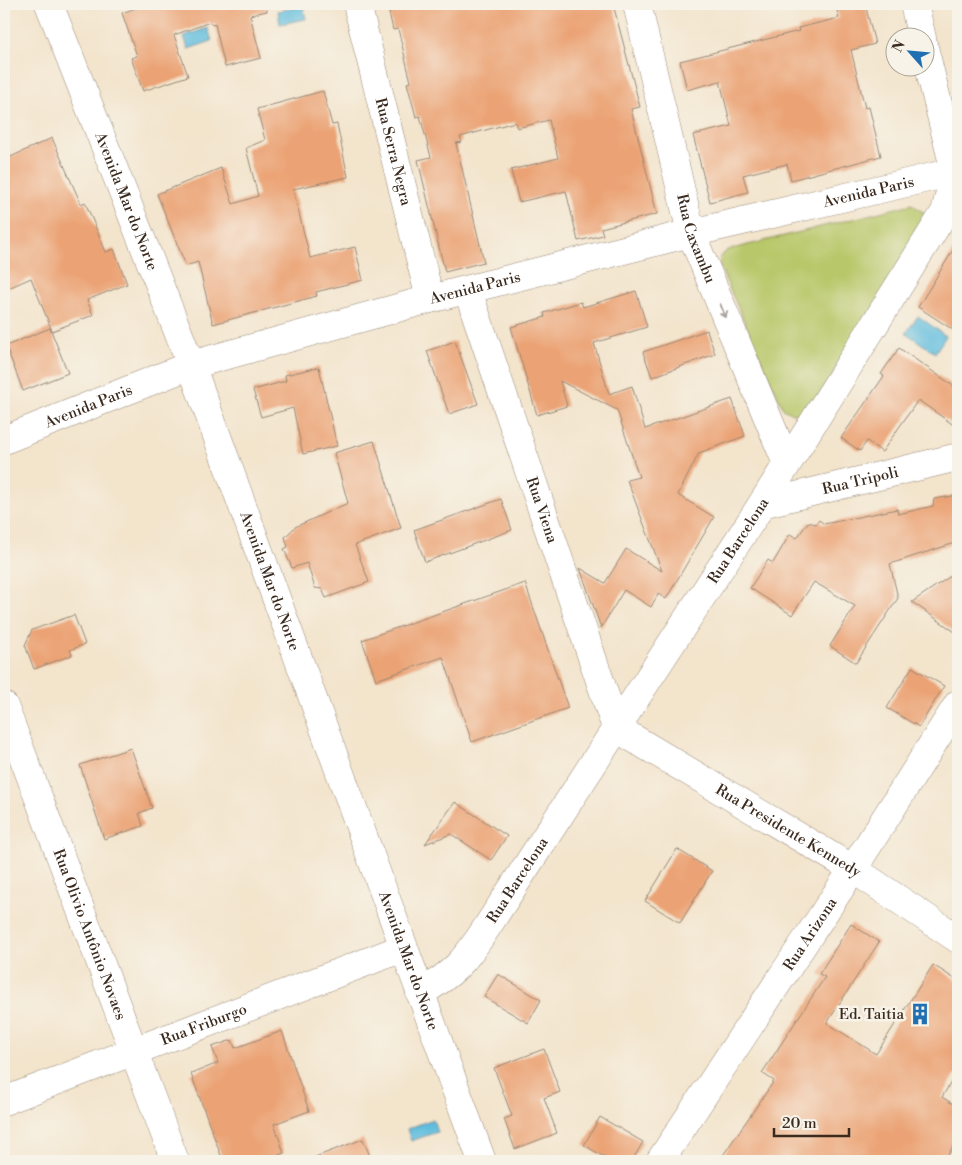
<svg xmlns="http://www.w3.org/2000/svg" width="962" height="1165" viewBox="0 0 962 1165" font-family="'Libre Bodoni',serif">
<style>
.green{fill:#b8c769;stroke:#7a7844}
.water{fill:#60bdde;stroke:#4e747e}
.building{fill:#eba375}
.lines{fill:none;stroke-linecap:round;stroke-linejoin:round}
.minor-casing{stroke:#978775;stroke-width:29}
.minor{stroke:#fff;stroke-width:28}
.oneway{stroke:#a79f9a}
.labels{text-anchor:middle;stroke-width:5;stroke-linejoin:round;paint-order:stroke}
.street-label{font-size:15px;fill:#3b2a1e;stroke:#f7f3e8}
.poi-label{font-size:15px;fill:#3b2a1e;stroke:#f7f3e8;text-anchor:end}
</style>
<rect width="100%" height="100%" fill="#f7f3e8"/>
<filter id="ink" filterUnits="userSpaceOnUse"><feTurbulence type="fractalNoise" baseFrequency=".02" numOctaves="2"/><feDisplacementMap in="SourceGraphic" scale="10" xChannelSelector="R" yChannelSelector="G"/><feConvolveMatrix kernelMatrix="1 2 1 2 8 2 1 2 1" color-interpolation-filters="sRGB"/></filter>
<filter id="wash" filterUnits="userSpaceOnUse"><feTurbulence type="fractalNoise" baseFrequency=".0096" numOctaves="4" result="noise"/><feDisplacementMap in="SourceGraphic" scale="20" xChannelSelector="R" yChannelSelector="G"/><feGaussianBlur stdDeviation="1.12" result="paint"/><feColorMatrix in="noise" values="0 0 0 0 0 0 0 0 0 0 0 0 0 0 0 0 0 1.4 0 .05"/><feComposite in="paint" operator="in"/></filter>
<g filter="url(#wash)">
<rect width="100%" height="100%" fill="#f3e4cc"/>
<path class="green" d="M912,204L924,213L927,227L812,407L799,415L784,410L719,265L721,256L728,250Z"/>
<path class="water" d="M303,6L306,19L280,24L278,11Z
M208,28L212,41L188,49L184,36Z
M918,316L946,336L935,353L906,333Z
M433,1119L437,1132L411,1141L407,1129Z"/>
<g id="blocks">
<path class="building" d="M147,4H266L267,11L250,15L261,58L225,67L215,24L212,25L210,22L174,35L188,76L143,91L131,58L137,56L122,13Z
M387,4H613L640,107L631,109L657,214L601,228L603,235L578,241L566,191L519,202L511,170L558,158L549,120L517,128L515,122L460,137L462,142L456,143L484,262L445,272L418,160L431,157L420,116L416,117L407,83L411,82L398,29L393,30Z
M835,4H865L875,44L851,50L865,108L869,107L881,156L791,180L787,164L743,175L748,192L710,202L693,135L731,126L720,81L687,90L680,61L799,31L798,28L839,18Z
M323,91L332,125L337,124L348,177L293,189L310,258L355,247L363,280L316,292L317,296L213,324L198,262L186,266L157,194L221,168L233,204L258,196L246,148L265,140L257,109Z
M52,138L81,204L85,202L106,252L114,249L127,284L87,300L93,315L52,331L31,278L4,290V160Z
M958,242V333L918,307Z
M636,291L647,327L594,343L609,394L632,386L645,429L732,399L745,436L699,453L678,495L714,517L666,599L658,594L651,607L624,590L601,628L580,568L605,583L626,549L662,571L627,480L639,477L617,410L560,381L567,406L537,415L511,327L545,317L544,313L581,302L583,307Z
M50,328L68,373L23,391L6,346Z
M707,330L715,354L652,377L643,352Z
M455,341L478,404L449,414L427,351Z
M899,348L958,389V428L918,400L882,452L867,441L860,451L841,438L884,376L881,374Z
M319,367L337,446L303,454L293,408L261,417L253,390L286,381L285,375Z
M374,441L401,528L355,545L369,582L326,598L322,589L315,588L307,563L292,568L284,549L288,547L285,537L295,527L348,503L334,453Z
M958,495V542L890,564L898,598L856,663L830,646L855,606L814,582L792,615L750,588L768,560L773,563L790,534L797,538L808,522L816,524L819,520L824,524L897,509L898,514L933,506L934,499Z
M501,499L512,530L425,562L414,530Z
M958,571V634L912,602Z
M525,583L568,708L472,742L443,657L376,680L362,640Z
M74,615L85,644L70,650L72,655L34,669L25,645L32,630Z
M912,667L944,686L919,727L887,708Z
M131,748L152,808L139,813L143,826L104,839L80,765Z
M455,802L507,836L491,860L451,834L425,844Z
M677,849L712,871L680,923L645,901Z
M851,924L879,942L827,1023L876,1054L933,965L958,981V1071L942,1097L958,1107V1139L944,1161H719L774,1081L762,1073L825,977L819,974Z
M498,974L541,1000L528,1023L484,997Z
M282,1031L309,1111L274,1124L284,1153L263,1161H223L191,1074L218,1063L212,1047L232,1040L235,1048Z
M544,1049L560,1092L544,1098L557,1133L515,1149L504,1119L512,1116L494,1068Z
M600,1117L643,1142L632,1161H611L584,1145Z
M363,1139L372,1161H311L310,1159Z"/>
</g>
</g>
<g filter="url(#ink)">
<use href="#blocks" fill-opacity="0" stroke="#978775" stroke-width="1"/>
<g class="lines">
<g class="minor-casing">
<g id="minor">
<path id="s1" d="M49,4L191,365L482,1161"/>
<path id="s2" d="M357,4L430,299"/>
<path id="s3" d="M637,4L691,233L787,464"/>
<path d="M914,4L922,38"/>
<path id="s4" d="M468,291L616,728L853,869L958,939"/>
<path id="s5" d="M4,440L191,365L430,299L691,233L958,171"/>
<path id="s6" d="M762,504L958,457"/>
<path id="s7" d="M4,706L175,1161"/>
<path id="s8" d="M420,993C453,974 464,962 485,930L762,504L945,212L955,172L924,47"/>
<path id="s9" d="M4,1101L403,948"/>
<path id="s10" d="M660,1161L853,869L958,704"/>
</g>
</g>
<use href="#minor" class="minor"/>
</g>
<defs><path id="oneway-shaft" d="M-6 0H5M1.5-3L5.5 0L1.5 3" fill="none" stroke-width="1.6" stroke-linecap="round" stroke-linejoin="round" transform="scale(1.25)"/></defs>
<use class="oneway" href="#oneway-shaft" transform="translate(723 311) rotate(68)"/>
</g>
<defs>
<g id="building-bare" transform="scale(1.725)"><path d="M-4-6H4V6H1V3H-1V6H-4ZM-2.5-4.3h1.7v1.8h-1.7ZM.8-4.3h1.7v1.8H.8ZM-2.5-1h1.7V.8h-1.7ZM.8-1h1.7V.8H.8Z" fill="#1f6fb2" stroke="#f7f3e8" stroke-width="2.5" paint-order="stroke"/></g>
</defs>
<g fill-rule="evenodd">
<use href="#building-bare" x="920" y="1014"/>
</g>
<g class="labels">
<g class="street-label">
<text dy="5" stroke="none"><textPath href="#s2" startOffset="152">Rua Serra Negra</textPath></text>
<text dy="5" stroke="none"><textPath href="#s5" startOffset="901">Avenida Paris</textPath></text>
<text dy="5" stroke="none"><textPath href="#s1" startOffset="212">Avenida Mar do Norte</textPath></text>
<text dy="5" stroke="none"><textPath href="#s3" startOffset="242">Rua Caxambu</textPath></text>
<text dy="5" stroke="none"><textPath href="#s5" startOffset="496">Avenida Paris</textPath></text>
<text dy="5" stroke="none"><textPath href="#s5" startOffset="91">Avenida Paris</textPath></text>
<text dy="5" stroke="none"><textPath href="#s6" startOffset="101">Rua Tripoli</textPath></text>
<text dy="5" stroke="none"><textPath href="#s4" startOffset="231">Rua Viena</textPath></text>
<text dy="5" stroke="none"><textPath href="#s8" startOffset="556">Rua Barcelona</textPath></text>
<text dy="5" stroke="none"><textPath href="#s1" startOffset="618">Avenida Mar do Norte</textPath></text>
<text dy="5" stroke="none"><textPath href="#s4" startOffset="662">Rua Presidente Kennedy</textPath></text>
<text dy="5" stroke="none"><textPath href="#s8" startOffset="151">Rua Barcelona</textPath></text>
<text dy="5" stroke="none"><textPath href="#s7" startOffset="244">Rua Olivio Antônio Novaes</textPath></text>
<text dy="5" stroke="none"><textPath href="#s10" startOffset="272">Rua Arizona</textPath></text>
<text dy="5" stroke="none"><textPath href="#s1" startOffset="1022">Avenida Mar do Norte</textPath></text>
<text dy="5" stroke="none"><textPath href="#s9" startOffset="214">Rua Friburgo</textPath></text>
</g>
<g class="poi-label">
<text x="904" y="1019">Ed. Taitia</text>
</g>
</g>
<rect width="962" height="1165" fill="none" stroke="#f7f3e8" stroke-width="20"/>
<g transform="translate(910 52) rotate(297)"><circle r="24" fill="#f7f3e8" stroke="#aca397"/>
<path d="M0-4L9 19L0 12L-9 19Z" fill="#1f6fb2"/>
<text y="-8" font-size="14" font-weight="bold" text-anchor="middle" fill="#3b2a1e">N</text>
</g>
<path d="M774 1128v8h75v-8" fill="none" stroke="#3b2a1e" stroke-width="2.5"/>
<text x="782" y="1128" font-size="15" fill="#3b2a1e" stroke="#f7f3e8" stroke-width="4" paint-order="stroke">20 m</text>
</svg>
